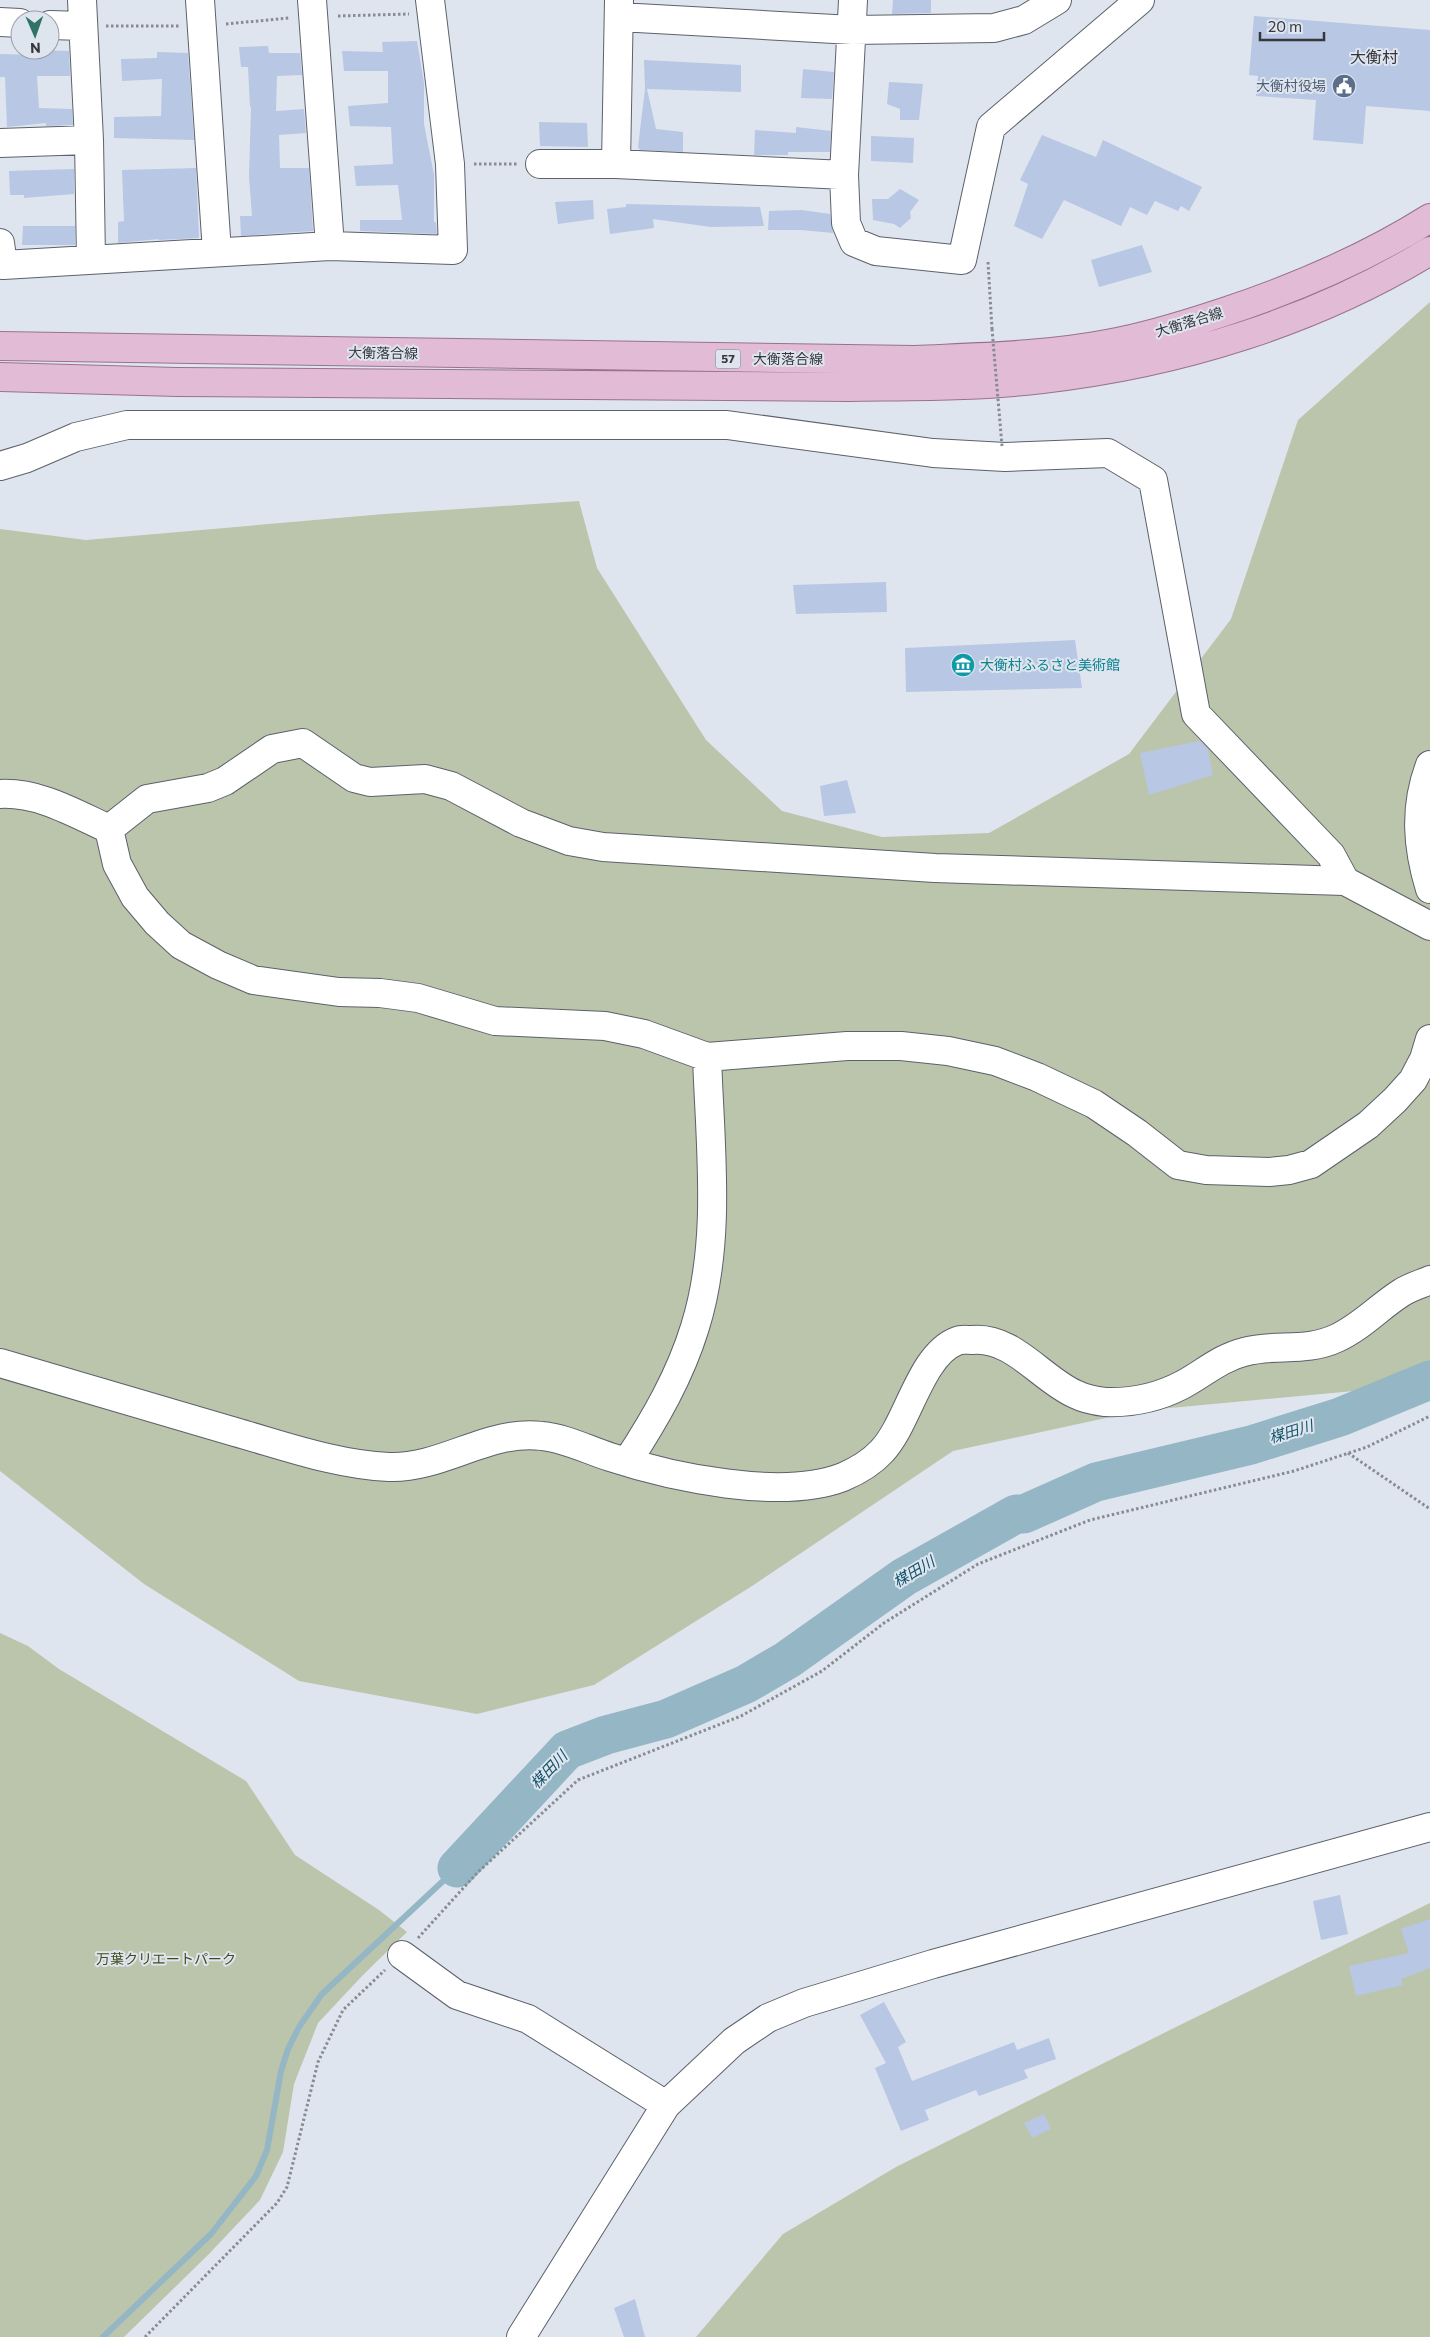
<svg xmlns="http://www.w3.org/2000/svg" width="1430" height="2337" viewBox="0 0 1430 2337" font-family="Commissioner,'Noto Sans JP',sans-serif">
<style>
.green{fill:#bbc5ab}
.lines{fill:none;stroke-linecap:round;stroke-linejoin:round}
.stream{stroke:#94b6c5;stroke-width:6}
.river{stroke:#94b6c5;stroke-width:39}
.building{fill:#b8c7e3}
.minor-casing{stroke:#5c616a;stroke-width:30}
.major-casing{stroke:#99718f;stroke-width:30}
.path{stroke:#878b92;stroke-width:3;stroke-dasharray:2.5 2.5;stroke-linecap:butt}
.minor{stroke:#fff;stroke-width:28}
.major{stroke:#e2bcd7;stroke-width:28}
.path-bridge{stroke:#878b92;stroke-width:3;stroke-dasharray:2.5 2.5;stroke-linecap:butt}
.labels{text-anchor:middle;stroke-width:4;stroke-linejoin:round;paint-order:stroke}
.shield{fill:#dfe5ef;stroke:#686b71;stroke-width:1}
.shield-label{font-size:12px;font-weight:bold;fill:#35373b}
.service-label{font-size:14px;fill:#4e5e75;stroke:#dfe5ef;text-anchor:end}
.street-label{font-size:14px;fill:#35373b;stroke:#dfe5ef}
.culture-label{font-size:14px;fill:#0d838f;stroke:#dfe5ef;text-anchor:start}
.park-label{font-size:14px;fill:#3e4d1d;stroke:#dfe5ef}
.water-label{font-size:15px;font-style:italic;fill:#105369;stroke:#dfe5ef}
.quarter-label{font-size:16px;fill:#35373b;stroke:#dfe5ef}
</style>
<rect width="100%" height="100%" fill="#dfe5ef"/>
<path class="green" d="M1430,302V1384L1138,1411L953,1451L752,1586L594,1685L477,1714L299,1681L144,1584L0,1471V529L86,540L384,514L579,501L597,568L706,740L782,811L882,837L989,833L1129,754L1231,619L1298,420Z
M0,1633L28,1646L59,1669L246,1781L295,1855L379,1910L407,1932L363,1975L318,2023L294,2084L283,2152L260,2200L209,2254L124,2337H0Z
M1430,1903V2337H696L783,2234L896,2167L1180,2025Z"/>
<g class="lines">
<path class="stream" d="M103,2337L211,2234L256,2176L267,2150L281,2071L288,2049L299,2027L322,1994L457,1868"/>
<path class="river" d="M457,1868L567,1750L606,1735L666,1719L746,1684L787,1660L904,1577L1016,1514H1024L1096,1482L1251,1445L1340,1417L1430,1380"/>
</g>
<path class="building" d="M893,0H931V13L892,14Z
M1254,16L1430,30V111L1366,106L1363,144L1313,140L1316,100L1256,96L1258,76L1249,75Z
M417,41L424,83V124L434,175V222H436L437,234L360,231V220H402L398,185L356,186L354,166L393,164L391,127L350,126L348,106L388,103V71H344L342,51L383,52L382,42Z
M268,46L269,53H300L302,75L277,76L276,111L304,109L306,133L279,135L280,168H309L313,231L241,236L240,216H252L249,177L251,107H250L248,67H241L239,47Z
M39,50L69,51L70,76H37L39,108L72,109L73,125L46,126V123L7,127L5,77H0V54L40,55Z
M157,52L188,53L194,140L114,138V117L161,116L162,79L122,81L121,59L157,58Z
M644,60L741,65V92L647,89L656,129L683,132V152L640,150L638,147L645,89Z
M803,69L834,72L832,99L801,98Z
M889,82L923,84L919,120H900V109L887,104Z
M539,122L587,123L588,147L540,146Z
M796,127L831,131L830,152H788V155H754L755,130L796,133Z
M1042,135L1096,157L1103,140L1202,187L1189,211L1181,206L1178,211L1155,201L1147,215L1130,207L1121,226L1064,200L1042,239L1014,226L1028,184L1020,180Z
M871,136L914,138L913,163L871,161Z
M196,168L199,238L158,240L159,239L118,243V222L124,221L122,170Z
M74,169V194L24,198V195H10L9,171Z
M900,189L919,200L910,212L911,218L900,228L894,224L873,220L872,199H888Z
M593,200L594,219L558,224L555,202Z
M626,204L760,207L764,226L711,227L653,219L654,228L610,234L607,209L626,207Z
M802,210L830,214L833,233L801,230H768L769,211Z
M23,226H75V245H22Z
M1142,245L1152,272L1099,287L1091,260Z
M886,582L887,612L796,614L793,585Z
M1075,640L1082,688L906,692L905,648Z
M1200,741L1208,749L1213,775L1149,795L1140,753Z
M847,780L856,813L824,816L820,786Z
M1340,1895L1348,1934L1321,1940L1313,1901Z
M1430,1919V1968L1401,1979L1403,1985L1356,1996L1349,1966L1409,1953L1401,1929Z
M884,2002L906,2042L898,2047L912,2081L1014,2042L1017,2050L1049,2038L1056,2059L1024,2070L1028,2078L979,2096L976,2090L925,2110L929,2120L901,2131L875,2068L886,2063L860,2015Z
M1044,2114L1051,2129L1032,2138L1024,2123Z
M635,2299L645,2337H624L614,2308Z"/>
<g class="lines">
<g class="minor-casing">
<path id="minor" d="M200,0L217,252
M312,0L330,246
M619,0L616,164L844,175
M853,0L844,175L846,223L854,242L876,251L962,260L991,127L1140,0
M619,17L852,30L994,28L1024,20L1057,0
M0,22L20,23
M50,25L83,26
M89,140L91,259
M0,143L89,140L82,0
M540,164H616
M0,243L3,265L330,246L453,250L450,164L430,0
M0,466L27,458L76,437L127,425H727L933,453L1005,457L1108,453L1153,480L1196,714L1331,855L1345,881
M1430,765C1414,807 1417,847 1430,889
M0,794C39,792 74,813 109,829
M109,829L117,864L135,897L157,923L181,945L218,965L253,980L339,992L380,993L418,998L495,1021L605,1026L644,1034L707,1057L847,1046H901L948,1051L995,1061L1037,1077L1094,1104L1137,1133L1178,1165L1206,1170L1269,1172L1289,1170L1311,1164L1368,1125L1395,1100L1413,1080L1424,1059L1430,1039
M109,829L147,799L208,788L225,781L272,749L303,743L354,778L370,782L425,779L451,786L521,823L569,841L603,847L935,868L1345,881L1430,926
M0,1363C78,1386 157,1409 235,1432C285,1446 337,1465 389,1467C442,1469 489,1429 542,1436C565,1438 588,1450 610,1457C671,1477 782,1501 843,1477C857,1471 872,1462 882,1451C908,1424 920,1355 957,1341C962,1339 967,1340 972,1340C1013,1336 1041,1379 1075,1394C1083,1398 1096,1401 1105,1402C1131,1403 1159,1397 1182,1385C1203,1374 1220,1358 1244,1352C1276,1343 1305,1353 1337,1338C1361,1327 1379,1307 1401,1293C1410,1287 1421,1284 1430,1280
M627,1462C655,1419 680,1376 695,1327C722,1241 710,1146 707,1057
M402,1955L457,1995L528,2019L666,2105
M521,2337L666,2105L734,2041L768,2018L804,2003L933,1964L1430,1827"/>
</g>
<g class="major-casing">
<path id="major" d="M0,346L915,360C979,357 1044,356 1107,344C1147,337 1185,325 1224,312C1296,288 1365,259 1430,218
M0,377L177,382L849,387C913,386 978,387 1042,379C1176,364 1314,322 1430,251"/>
</g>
<path class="path" d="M338,16L409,14
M226,24L289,18
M106,26H179
M474,164H517
M988,262L992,329
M1348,1453L1430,1509
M418,1938L477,1873L578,1780L741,1716L822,1671L884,1623L978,1564L1090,1520L1294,1471L1367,1447L1430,1416
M145,2337L277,2203L287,2187L318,2062L343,2010L385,1970"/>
<use href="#minor" class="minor"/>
<use href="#major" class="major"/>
<path class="path-bridge" d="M992,329L1002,446"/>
</g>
<defs>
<g id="civic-disc" transform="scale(1.25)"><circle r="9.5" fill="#5c6f8a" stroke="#dfe5ef"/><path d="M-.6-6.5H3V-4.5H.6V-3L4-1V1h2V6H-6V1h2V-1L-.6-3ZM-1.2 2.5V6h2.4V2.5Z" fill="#fff"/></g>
<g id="museum-disc" transform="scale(1.25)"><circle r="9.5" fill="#0f9aa8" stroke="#dfe5ef"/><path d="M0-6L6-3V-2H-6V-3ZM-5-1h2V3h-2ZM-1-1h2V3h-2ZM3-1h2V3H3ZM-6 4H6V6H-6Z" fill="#fff"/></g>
</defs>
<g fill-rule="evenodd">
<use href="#civic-disc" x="1344" y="86"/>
<use href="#museum-disc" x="963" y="665"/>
</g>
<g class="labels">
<rect class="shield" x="715.5" y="349.5" width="25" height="19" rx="4"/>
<g class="shield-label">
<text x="728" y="363">57</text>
</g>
<g class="service-label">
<text x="1326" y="91">大衡村役場</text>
</g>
<g class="street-label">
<text transform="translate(1189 322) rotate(-17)" y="5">大衡落合線</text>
<text transform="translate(383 353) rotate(1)" y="5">大衡落合線</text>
<text x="788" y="364">大衡落合線</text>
</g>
<g class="culture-label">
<text x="980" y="670">大衡村ふるさと美術館</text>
</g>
<g class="park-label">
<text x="166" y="1964">万葉クリエートパーク</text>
</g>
<g class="water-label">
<text transform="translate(1291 1432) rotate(-17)" y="5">楳田川</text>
<text transform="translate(914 1572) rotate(-31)" y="5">楳田川</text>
<text transform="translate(549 1770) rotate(-46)" y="5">楳田川</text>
</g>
<g class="quarter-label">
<text x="1374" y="63">大衡村</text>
</g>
</g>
<g transform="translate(35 35) rotate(178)"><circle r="24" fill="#dfe5ef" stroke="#9b9fa7"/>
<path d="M0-4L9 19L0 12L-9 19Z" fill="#307366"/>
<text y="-8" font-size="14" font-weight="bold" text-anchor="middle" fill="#35373b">N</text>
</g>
<path d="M1260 32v8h64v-8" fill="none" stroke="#35373b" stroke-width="2.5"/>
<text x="1268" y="32" font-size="15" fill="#35373b" stroke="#dfe5ef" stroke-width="4" paint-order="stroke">20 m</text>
</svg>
